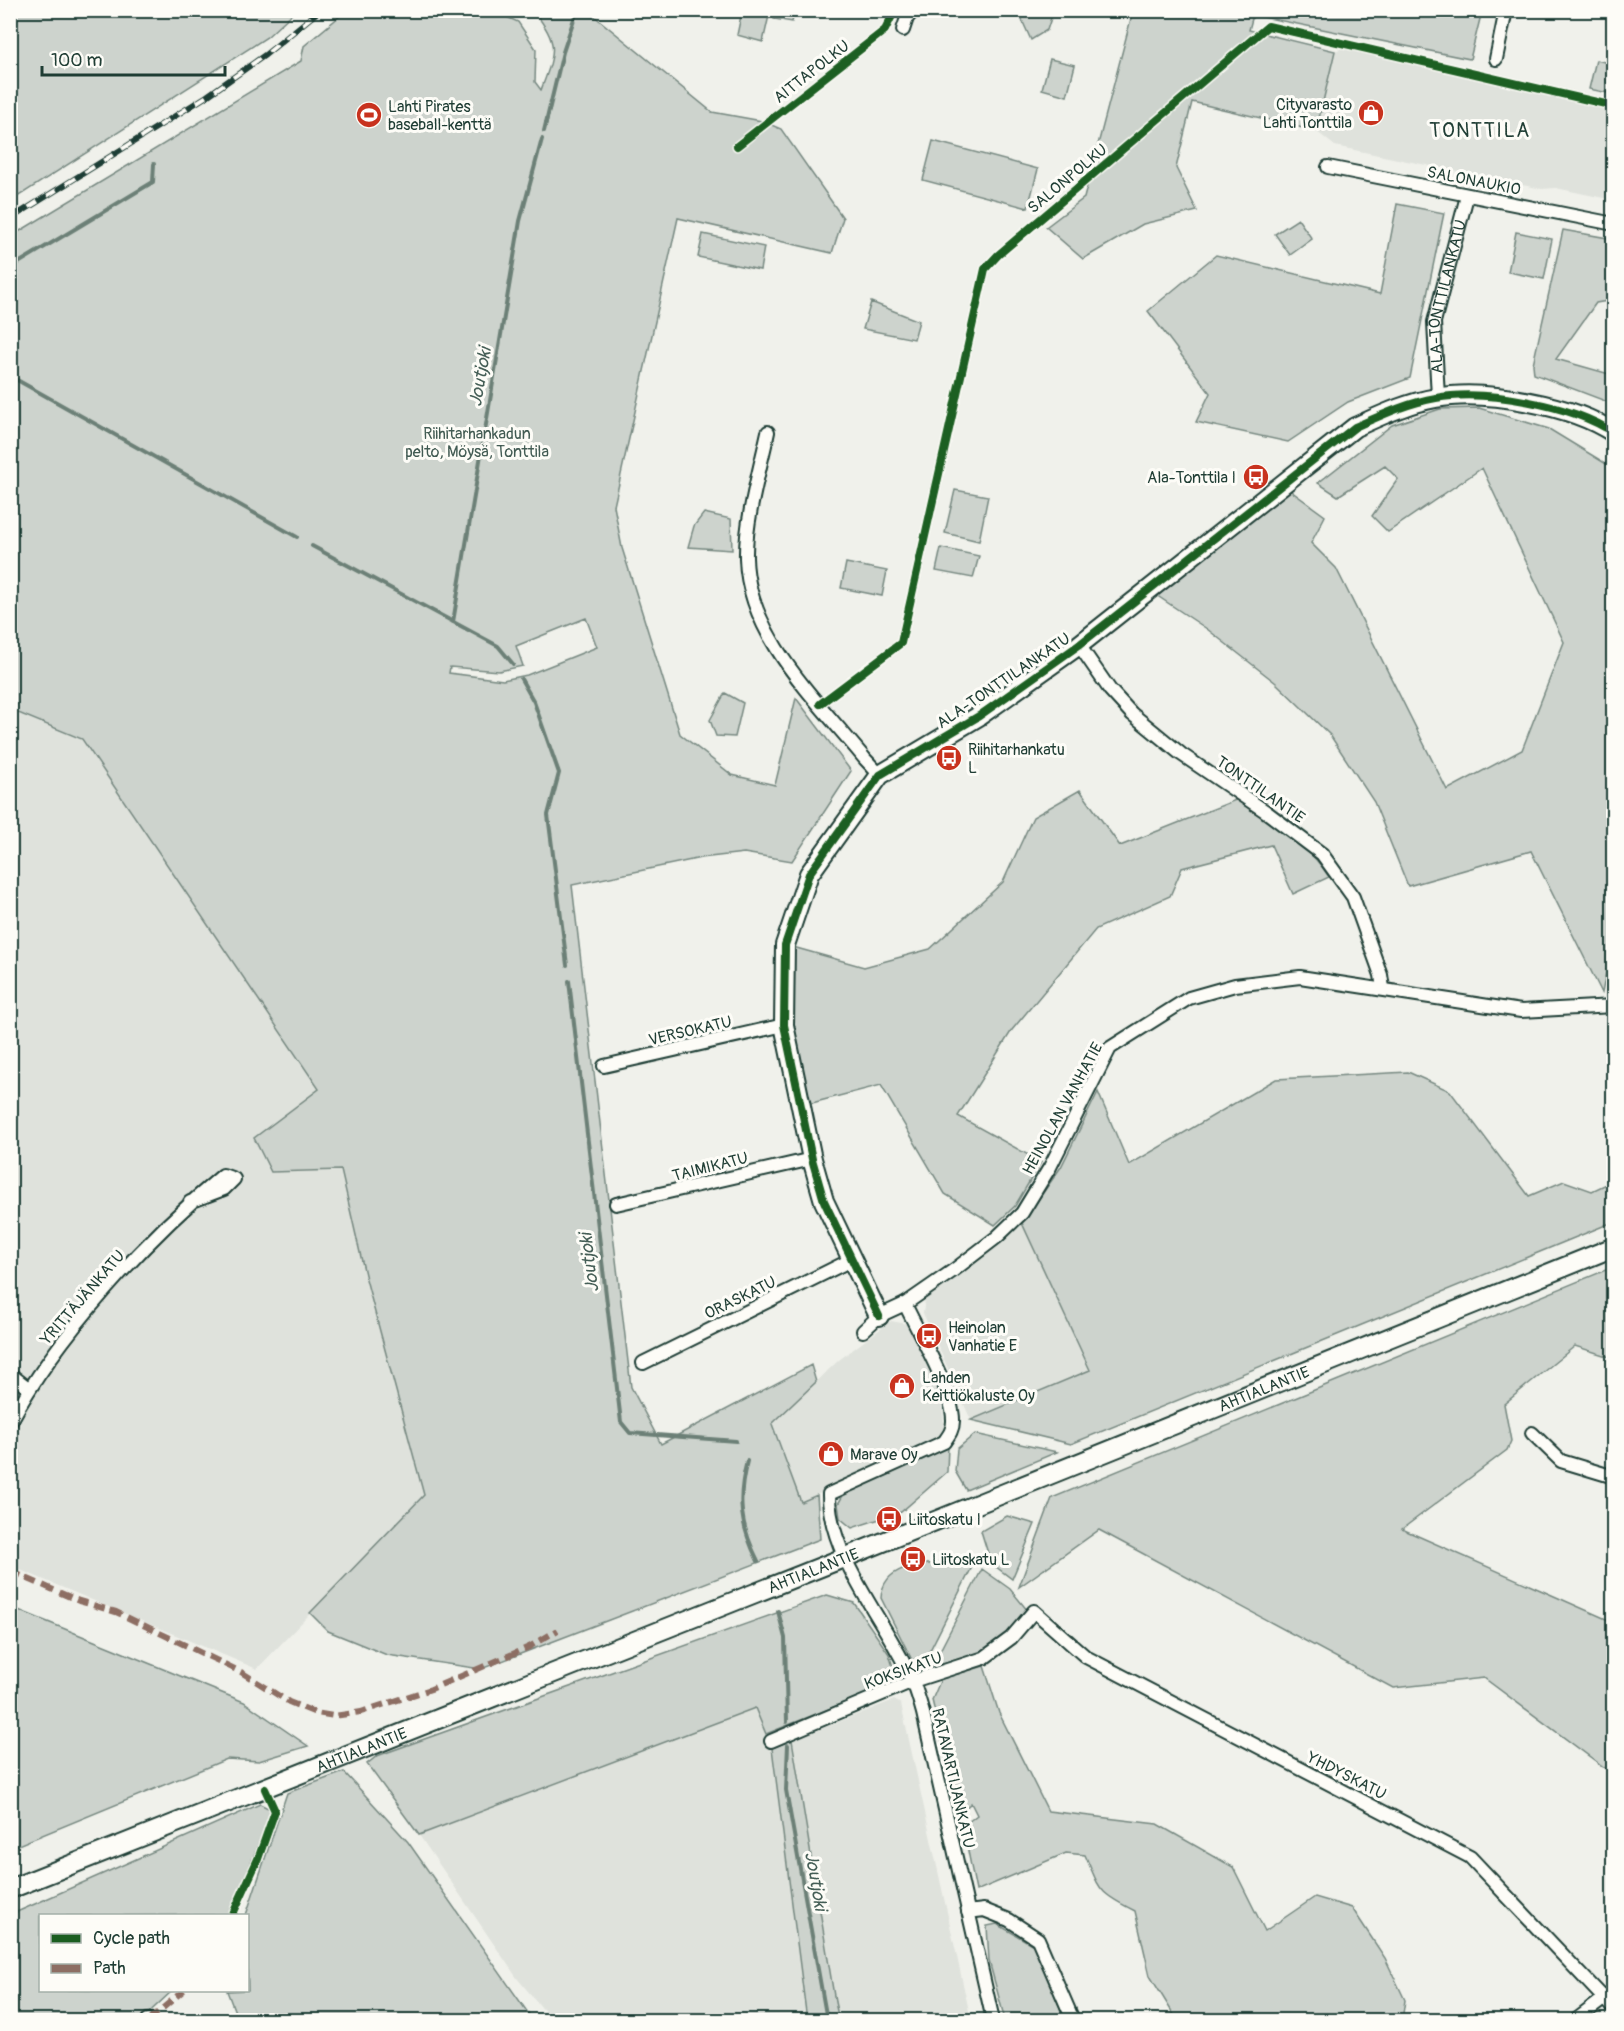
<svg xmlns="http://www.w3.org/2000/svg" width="1624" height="2031" viewBox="0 0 1624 2031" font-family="Pangolin,sans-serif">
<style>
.built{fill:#dfe2dc}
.green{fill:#cdd3cd;stroke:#768880;stroke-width:1.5;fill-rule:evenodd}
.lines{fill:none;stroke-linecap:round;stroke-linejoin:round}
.stream{stroke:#6c8077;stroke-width:4}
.street-casing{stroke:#1f3d34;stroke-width:16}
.secondary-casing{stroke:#1f3d34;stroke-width:22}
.street{stroke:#fdfcf7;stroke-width:12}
.secondary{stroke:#fdfcf7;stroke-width:18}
.rail-casing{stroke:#1f3d34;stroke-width:6}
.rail{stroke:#fdfcf7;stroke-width:4;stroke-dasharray:11;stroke-linecap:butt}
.quiet{stroke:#8d6e63;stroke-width:6;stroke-dasharray:12 6;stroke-linecap:butt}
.cycleway-casing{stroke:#fdfcf7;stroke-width:11}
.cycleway{stroke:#1b5e20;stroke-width:8}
.labels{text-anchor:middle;stroke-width:6;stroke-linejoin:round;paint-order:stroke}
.street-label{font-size:16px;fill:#1f3d34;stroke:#fdfcf7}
.poi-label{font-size:16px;fill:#1f3d34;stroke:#fdfcf7;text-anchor:start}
.park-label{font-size:16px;fill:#425b53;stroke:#fdfcf7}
.water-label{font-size:18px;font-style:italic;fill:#455e56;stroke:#fdfcf7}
.quarter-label{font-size:20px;letter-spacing:1.5px;fill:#1f3d34;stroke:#fdfcf7}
</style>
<rect width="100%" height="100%" fill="#f0f1eb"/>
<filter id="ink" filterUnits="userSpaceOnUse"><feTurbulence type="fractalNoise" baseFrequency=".0167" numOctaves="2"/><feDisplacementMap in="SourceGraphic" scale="12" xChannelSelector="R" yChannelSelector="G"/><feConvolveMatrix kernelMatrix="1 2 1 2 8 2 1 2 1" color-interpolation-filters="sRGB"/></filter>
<g filter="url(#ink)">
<path class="built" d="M1343,48L1613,110V200L1556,188L1542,189L1335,146L1316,131L1335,51Z
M10,710L82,739L320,1090L254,1138L271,1172L341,1169L366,1279L424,1495L257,1669L11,1566Z
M1022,1223L1090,1370L971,1420L923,1313L925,1299L1002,1242Z
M891,1321L907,1324L941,1395L945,1432L939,1440L801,1502L772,1423L839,1360Z
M894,1700L901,1704L971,2020H552L517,1978L419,1835L755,1708L772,1748Z"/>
<path class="green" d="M11,10H295V11L267,37L11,201Z
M491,10L518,22L536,49L535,82L541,90C556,50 559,45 534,11H588L712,112L762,121L781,129L843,218L832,253L678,218L614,506L622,548L680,734L732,775L775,785L796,698L851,771L792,861L744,853L701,858L572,885L631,1387L661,1444L811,1365L816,1382L772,1424L801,1502L817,1495L820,1539L481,1669L387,1655L328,1631L310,1613L424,1495L366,1279L341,1170L271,1172L254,1138L319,1089L82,739L11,710L10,237L301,61L304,46L346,11ZM586,618L597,647L527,675L503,680L449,673L450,667L499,671L523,666L516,646Z
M742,11H770L763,42L737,35Z
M776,11H795L792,22L774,19Z
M1025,11H1045L1052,15L1047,30L1031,40L1022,20Z
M1133,11V10L1482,11L1470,59L1253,15L1249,30L1335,51L1316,131L1192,102L1176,168L1197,211L1143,224L1083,259L1046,227L1084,198Z
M1050,59L1075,65L1067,96L1042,89Z
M1596,60L1613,64V94L1589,89Z
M933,141L1038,169L1028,208L923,180Z
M1397,204L1444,213L1410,378L1348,402L1288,442L1196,422L1210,393L1148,311L1216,255L1380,294Z
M1298,219L1312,239L1290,255L1275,234Z
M1563,230L1613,239V300L1596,303L1556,359L1613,375V404L1534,374L1533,364Z
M1516,232L1552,239L1544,279L1508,272Z
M703,234L764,247L760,270L698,257Z
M871,302L919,321L914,339L863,329Z
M1479,408L1549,429L1613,468L1614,933L1602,993L1531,851L1408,886L1374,802L1330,735L1276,683L1207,629L1156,595L1288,489L1325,516L1311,543L1336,568L1447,790L1522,750L1564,642L1482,468L1388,532L1372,516L1398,479L1385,466L1338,496L1318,483L1392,425L1440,409Z
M955,490L988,496L979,541L945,533Z
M704,513L731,519L732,550L688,547L694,526Z
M941,548L979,556L973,578L936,571Z
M846,563L887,571L882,596L841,588Z
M725,693L743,703L735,737L716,736L710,720Z
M1080,790L1120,846L1238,799C1270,822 1308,843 1329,877L1293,894L1271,845L1182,868L1170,896L1096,929L1012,1030L958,1116L1041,1162L1015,1206L995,1225L945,1194L881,1085L808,1104L794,1033L790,997L793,947L864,967L930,949L1003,882L1033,817Z
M1408,1072L1450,1091L1529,1196L1564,1181L1592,1191L1613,1181V1222L1071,1444L971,1420L1090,1370L1022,1223L1061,1167L1098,1092L1129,1165L1276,1079Z
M1613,1267V1358L1575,1346L1504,1404L1511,1441L1507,1450L1402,1529L1613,1622V1774L1484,1678L1393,1688L1099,1530L1019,1587L1052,1498Z
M975,1434L1057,1452L966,1490L955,1471L957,1449Z
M948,1446L947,1472L901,1512L852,1528L840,1518L838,1504L845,1492Z
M1007,1516L1035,1524L1012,1579L991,1563L981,1531Z
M947,1563L972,1567L923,1664L912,1660L881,1598C883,1564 921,1564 947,1563Z
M982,1569L1010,1589L1028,1611C1007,1635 988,1652 957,1663C948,1667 941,1671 931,1668Z
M827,1595L854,1603L889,1654L895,1673L886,1686L766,1734L755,1708L419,1835L367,1764L377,1756Z
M11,1607L244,1702L308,1746L259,1761L227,1759L11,1848Z
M984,1666L999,1713L1048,1811L1157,1824L1233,1867L1265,1931L1315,1897L1352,1908L1385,1958L1405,2000L1402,2020H1177L1150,1976L1135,1911C1097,1892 1101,1891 1085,1855L1066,1853L976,1891L963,1826L977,1815L971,1803L959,1814L932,1700L941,1679Z
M792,1740L835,2002L839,2020H807L772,1748Z
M344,1772L408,1842L533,2020H238L227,1991L248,1990L246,1915L287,1793Z
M260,1804L272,1810L230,1915L40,1916V1990L172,1991L141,2020H11L10,1915Z
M997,1924L1035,1946L1065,2020H1005L989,1961L987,1926Z"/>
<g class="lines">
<path class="stream" d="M544,131L563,52L577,10
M10,268L153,182L154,164
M10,376L297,537
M312,546L498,646L513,664
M453,622L520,221L542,139
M521,679L534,702L559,773L548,815L567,965
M569,981L621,1422L630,1433L736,1441
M747,1461C737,1499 740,1525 758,1561
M778,1611L785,1638L787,1722
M788,1745L786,1790L827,2020"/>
<g class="street-casing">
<g id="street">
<path d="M903,30L907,18L914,10"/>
<path d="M1496,59L1506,10"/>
<path d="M1328,167L1614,224"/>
<path id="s1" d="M1438,397L1434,322L1467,196"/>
<path d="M768,432C760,469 745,521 746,558C748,637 818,701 865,759L880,775"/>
<path d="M1079,645L1110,690L1132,714L1181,754L1265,811L1322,854L1353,897L1381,975L1383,988"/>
<path d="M604,1066L784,1025"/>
<path d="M616,1204L812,1159"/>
<path d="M905,1304C918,1332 954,1393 953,1421C953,1430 949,1435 944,1442L829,1494C828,1557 889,1625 913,1682C917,1692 920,1702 923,1713L993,2020"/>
<path d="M863,1331L879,1316L905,1304L954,1270L997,1237L1022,1213L1050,1167L1110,1048L1189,998L1235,985L1300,977L1521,1011L1614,1006"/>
<path d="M643,1363L851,1260"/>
<path d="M10,1374L28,1388"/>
<path d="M10,1423C56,1336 147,1238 223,1175L234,1179L224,1189L190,1202"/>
<path d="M1532,1433L1561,1461L1614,1477"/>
<path d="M771,1741L913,1681L984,1658L1011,1638L1034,1611L1086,1657L1470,1857L1614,2009"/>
<path d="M968,1912L984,1910L1009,1920L1038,1939L1073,2020"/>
<path d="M148,2020H150"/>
<path d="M1576,2020L1614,1991"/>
</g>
</g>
<g class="secondary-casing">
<g id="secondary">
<path d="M879,1316L824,1201L812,1159L784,1025L785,945L809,874L880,775L979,716L1079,645L1355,427C1382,415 1407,403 1436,398C1485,389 1573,405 1614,433"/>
<path id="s2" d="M10,1889L846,1557L1614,1247"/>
</g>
</g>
<use href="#street" class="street"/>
<use href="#secondary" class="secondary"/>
<g class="rail-casing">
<path id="rail" d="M10,219L207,96L265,55L320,10"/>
</g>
<use href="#rail" class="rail"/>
<path class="quiet" d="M10,1571L79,1601L116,1612L241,1672L289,1702L316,1713L334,1716L361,1712L431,1689L529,1647L558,1630
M149,2020L184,1990"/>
<g class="cycleway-casing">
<path id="cycleway" d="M737,146L885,30L895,10
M820,704L901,643L985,269L998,255L1268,26L1614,106
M879,1316L824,1201L812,1159L784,1025L785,945L809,874L880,775L979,716L1079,645L1355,427C1382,415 1407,403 1436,398C1485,389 1573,405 1614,433
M232,1916L258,1859L275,1811L265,1789"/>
</g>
<use href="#cycleway" class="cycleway"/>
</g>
</g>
<defs>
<g id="shop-disc" transform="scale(1.35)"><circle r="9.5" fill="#c8321e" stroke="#fdfcf7"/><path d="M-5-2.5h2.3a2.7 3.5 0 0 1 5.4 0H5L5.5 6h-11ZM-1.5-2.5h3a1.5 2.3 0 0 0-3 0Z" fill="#fff"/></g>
<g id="stadium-disc" transform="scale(1.35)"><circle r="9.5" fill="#c8321e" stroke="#fdfcf7"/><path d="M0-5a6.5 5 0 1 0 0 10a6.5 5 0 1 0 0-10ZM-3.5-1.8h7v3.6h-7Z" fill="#fff"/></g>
<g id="bus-disc" transform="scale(1.35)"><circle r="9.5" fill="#c8321e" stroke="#fdfcf7"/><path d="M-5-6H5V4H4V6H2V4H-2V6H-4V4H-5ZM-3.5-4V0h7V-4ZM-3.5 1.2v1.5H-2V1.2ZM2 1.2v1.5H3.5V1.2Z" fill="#fff"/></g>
</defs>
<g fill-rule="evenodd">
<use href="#shop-disc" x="1371" y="113"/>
<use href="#stadium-disc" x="369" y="115"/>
<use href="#bus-disc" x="1256" y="477"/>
<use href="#bus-disc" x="949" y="758"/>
<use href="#bus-disc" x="929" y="1336"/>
<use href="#shop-disc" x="902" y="1386"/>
<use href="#shop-disc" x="831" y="1454"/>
<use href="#bus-disc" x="889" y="1519"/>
<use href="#bus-disc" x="913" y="1559"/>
</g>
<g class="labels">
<g class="street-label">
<text transform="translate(811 71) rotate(-38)" y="6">AITTAPOLKU</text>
<text transform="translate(1067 178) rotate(-40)" y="6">SALONPOLKU</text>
<text transform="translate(1474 180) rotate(11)" y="6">SALONAUKIO</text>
<text dy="6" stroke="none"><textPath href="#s1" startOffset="102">ALA-TONTTILANKATU</textPath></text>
<text transform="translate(1003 680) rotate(-34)" y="6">ALA-TONTTILANKATU</text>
<text transform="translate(1261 789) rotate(35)" y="6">TONTTILANTIE</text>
<text transform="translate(690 1030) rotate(-13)" y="6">VERSOKATU</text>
<text transform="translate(1062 1108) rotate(-61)" y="6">HEINOLAN VANHATIE</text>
<text transform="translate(710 1166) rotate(-14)" y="6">TAIMIKATU</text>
<text transform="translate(82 1297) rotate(-49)" y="6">YRITTÄJÄNKATU</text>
<text transform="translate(740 1297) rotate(-26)" y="6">ORASKATU</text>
<text dy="6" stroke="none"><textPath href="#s2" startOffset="1350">AHTIALANTIE</textPath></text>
<text dy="6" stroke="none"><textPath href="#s2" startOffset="864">AHTIALANTIE</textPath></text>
<text transform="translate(903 1670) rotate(-20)" y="6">KOKSIKATU</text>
<text dy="6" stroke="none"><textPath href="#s2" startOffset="378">AHTIALANTIE</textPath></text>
<text transform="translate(1347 1775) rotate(27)" y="6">YHDYSKATU</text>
<text transform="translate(954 1778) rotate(77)" y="6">RATAVARTIJANKATU</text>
</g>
<g class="poi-label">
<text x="1352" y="110" text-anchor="end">Cityvarasto<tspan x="1352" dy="18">Lahti Tonttila</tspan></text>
<text x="388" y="112">Lahti Pirates<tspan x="388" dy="18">baseball-kenttä</tspan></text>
<text x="1236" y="483" text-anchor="end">Ala-Tonttila I</text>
<text x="968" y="755">Riihitarhankatu<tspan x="968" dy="18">L</tspan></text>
<text x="948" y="1333">Heinolan<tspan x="948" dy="18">Vanhatie E</tspan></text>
<text x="922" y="1383">Lahden<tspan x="922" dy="18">Keittiökaluste Oy</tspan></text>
<text x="850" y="1460">Marave Oy</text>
<text x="908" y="1525">Liitoskatu I</text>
<text x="932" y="1565">Liitoskatu L</text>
</g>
<g class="park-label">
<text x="477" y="439">Riihitarhankadun<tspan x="477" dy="18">pelto, Möysä, Tonttila</tspan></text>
</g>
<g class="water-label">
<text transform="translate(480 377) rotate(-80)" y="6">Joutjoki</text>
<text transform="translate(589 1263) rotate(-97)" y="6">Joutjoki</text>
<text transform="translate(816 1881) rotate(80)" y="6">Joutjoki</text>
</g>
<g class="quarter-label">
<text x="1480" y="137">TONTTILA</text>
</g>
</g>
<rect width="1624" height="2031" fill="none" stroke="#fdfcf7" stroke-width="36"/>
<rect x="18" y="18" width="1588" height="1995" fill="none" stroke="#1f3d34" stroke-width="2" filter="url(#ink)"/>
<rect x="39" y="1914" width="210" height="78" fill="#fdfcf7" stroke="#a4b0a9" stroke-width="1.5"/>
<rect x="51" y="1934" width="30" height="9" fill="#1b5e20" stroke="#a4b0a9" stroke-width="1.5"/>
<text x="93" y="1944" font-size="18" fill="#1f3d34">Cycle path</text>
<rect x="51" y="1964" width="30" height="9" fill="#8d6e63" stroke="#a4b0a9" stroke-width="1.5"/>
<text x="93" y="1974" font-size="18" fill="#1f3d34">Path</text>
<path d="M42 66v9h183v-9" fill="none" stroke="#1f3d34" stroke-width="3"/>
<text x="51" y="66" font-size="18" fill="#1f3d34" stroke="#fdfcf7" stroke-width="4.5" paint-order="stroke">100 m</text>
</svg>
